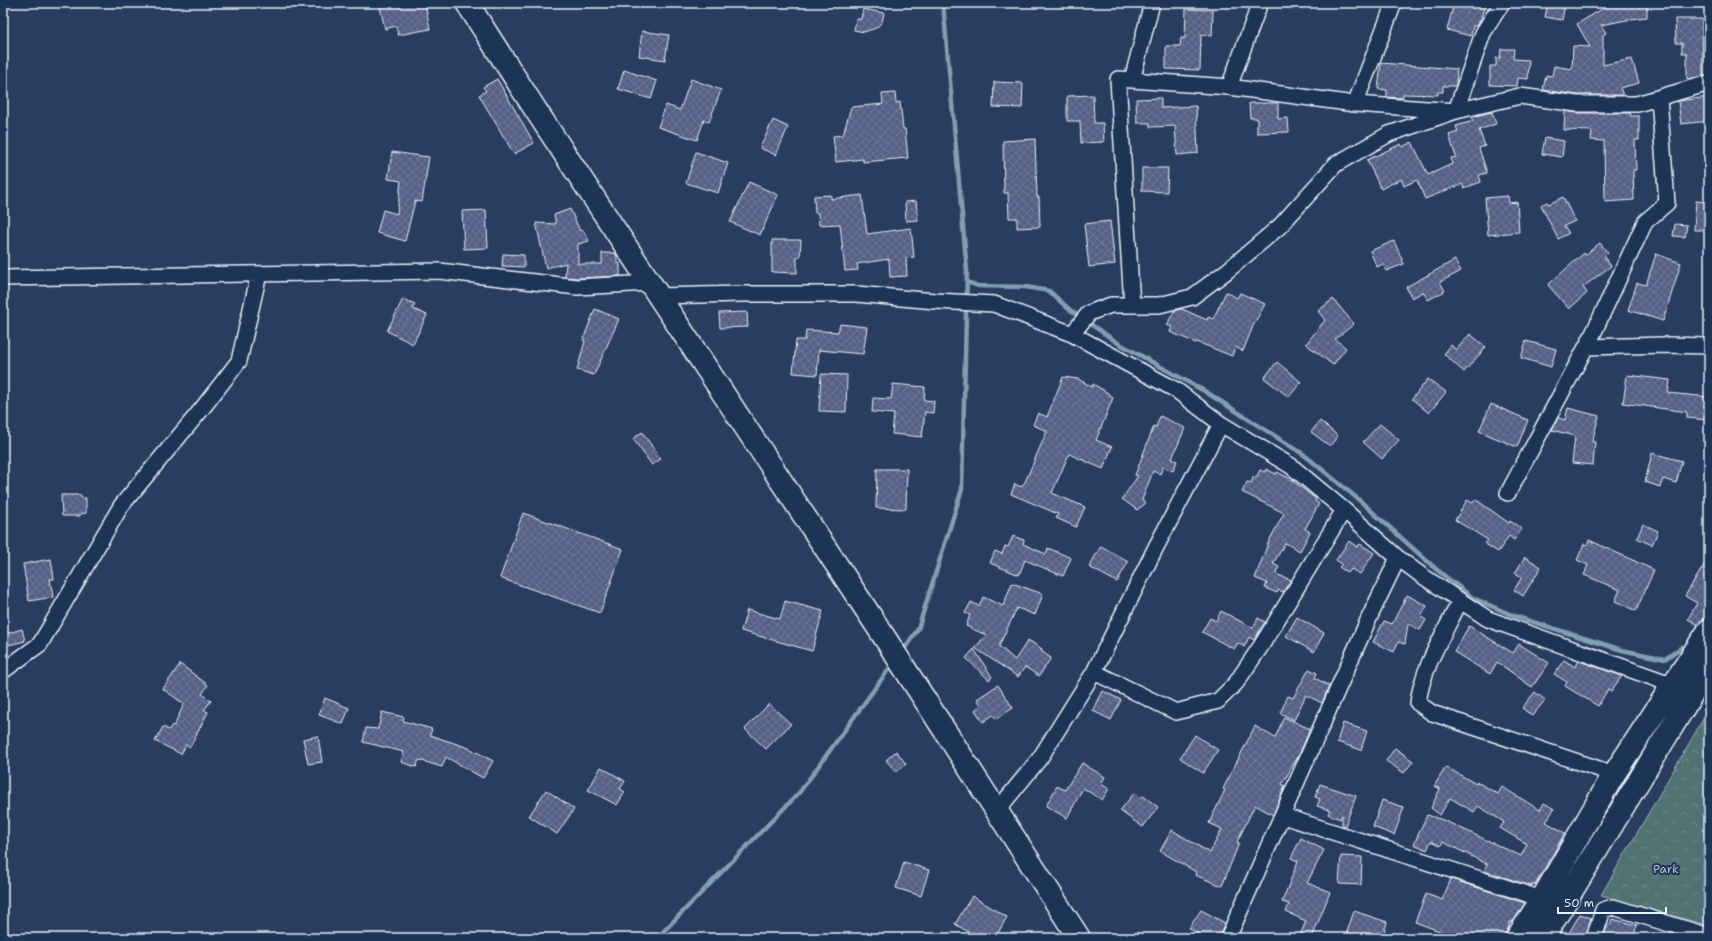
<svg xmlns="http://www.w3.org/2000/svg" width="1712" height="941" viewBox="0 0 1712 941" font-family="'Shantell Sans',sans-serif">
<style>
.park{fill:url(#park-crowns);stroke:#9cb2b5}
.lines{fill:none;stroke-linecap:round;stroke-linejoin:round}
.stream{stroke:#819fb1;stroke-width:4.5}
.building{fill:url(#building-cross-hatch);stroke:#e8f1f8}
.minor-casing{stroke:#e8f1f8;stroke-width:18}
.secondary-casing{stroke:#e8f1f8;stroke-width:25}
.minor{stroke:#1d3557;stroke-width:15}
.secondary{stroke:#1d3557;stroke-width:22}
.labels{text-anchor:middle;stroke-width:4;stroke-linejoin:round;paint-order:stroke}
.park-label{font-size:12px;fill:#b3c5c9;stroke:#1d3557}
</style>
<defs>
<pattern id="park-crowns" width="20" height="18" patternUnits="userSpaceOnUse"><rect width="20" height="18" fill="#517272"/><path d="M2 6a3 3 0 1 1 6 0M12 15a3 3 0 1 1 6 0" fill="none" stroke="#6a8787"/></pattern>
<pattern id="building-cross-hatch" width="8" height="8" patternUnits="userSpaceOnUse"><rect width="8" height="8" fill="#585f86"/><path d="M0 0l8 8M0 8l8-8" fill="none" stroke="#707698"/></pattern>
</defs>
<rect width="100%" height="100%" fill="#293d60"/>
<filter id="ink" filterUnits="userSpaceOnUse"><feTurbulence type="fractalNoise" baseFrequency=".025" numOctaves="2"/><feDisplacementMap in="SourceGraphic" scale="8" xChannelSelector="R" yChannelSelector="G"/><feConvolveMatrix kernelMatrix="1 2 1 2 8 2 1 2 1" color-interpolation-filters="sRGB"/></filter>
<g filter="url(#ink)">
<path class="park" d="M1709,709V926L1601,895Z"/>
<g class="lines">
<path class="stream" d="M967,282L978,286L1026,287L1049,291L1070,310L1118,343L1206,392L1303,454L1358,499L1437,570L1473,598L1514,616L1622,650L1665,659L1682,647
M902,652L918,629L962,489L967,271L943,3
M657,938L799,793L894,662"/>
</g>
<path class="building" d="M397,3H425L430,29L398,35L396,26L385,29L380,7Z
M1454,3H1485L1481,19L1476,26H1473L1471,36L1447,30Z
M1548,3H1565L1562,20L1545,17Z
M1612,3H1647V17L1637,18L1601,25L1606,33L1603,35V65L1632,59L1639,83L1620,88L1623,95H1578L1543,90L1546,75L1552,76L1554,66L1572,69L1573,46L1590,47L1577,24Z
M863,9L884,13L882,22L876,28L864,32L854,30L856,19H861Z
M1186,9L1213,10L1212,36L1201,35L1200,70L1166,69V46H1180L1181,38H1185Z
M1675,19H1702L1703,76L1687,79V53H1682V43H1676Z
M642,31L669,35L665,60L639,56Z
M1501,49H1514L1513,59L1529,60L1528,79L1518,78L1517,86L1490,85V66H1496V58H1500Z
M1381,63L1457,69L1456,84L1455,86H1443V92H1438V95L1403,94V98L1387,97V90L1378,89Z
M624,70L657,81L651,99L618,89Z
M497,79L534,143L514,154L479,95L486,91L483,87Z
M691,79L721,90L709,122L704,120L697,140L658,127L666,105L680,110Z
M994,82L1023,83L1022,108L993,107Z
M895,93L896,103L900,102L903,129H905L908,158L863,162V159L836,162L833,136L843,135L851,107L883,104L882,94Z
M1093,95L1094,123H1103L1104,142L1081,143L1080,121H1067V96Z
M1709,97V121L1681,124L1678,101Z
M1161,98V108L1196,106L1198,153L1177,155L1175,126L1150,127V123H1137L1136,99Z
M1249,103H1278V119L1288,118L1289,132L1257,133V118H1250Z
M1565,111L1577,113H1630L1631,116H1639V140H1635L1636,170H1633L1634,200L1605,202L1604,141L1591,140L1592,131L1564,130Z
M1492,112L1496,124L1479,130L1485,146L1479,148L1487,173L1479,175L1481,182L1464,188L1462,184L1425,199L1417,180L1404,186L1401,179L1381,189L1367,160L1401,144L1402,147L1412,142L1428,175L1452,164L1451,158L1456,157L1449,135L1458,132L1456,126L1473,121L1472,117Z
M773,120L788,127L776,155L760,148Z
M1545,138L1564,141L1562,157L1542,154Z
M1035,139L1037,197H1039L1040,227L1017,228V218H1009L1008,193H1004L1003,141Z
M392,152L429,157L422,202L415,201L405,241L377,233L383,210L397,214L401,181L388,179Z
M696,152L728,163L718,193L686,183Z
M1142,168H1168L1167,192L1142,191Z
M749,182L778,195L760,235L730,222Z
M831,195V199L862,195L867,234L911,228L914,257L906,258L907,276L890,277L889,259L857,264L858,270L845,271L840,224L819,225L818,213H815L814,196Z
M1508,196L1509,203L1517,202L1519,232L1488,235L1485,198Z
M1563,197L1575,221L1564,226L1569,233L1558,239L1541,205L1547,202L1549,204Z
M916,201L918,220L906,221L905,202Z
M1696,201L1709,202V230H1694Z
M570,209L580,231L583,230L589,241L578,244V264H602V253H615L617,256V263H620V276L577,278L565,277L566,263L546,268L536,223L556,224L554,215Z
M486,210L488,248L464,249L462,211Z
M1110,221L1115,264L1089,267L1084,224Z
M1675,224L1687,225L1685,237L1673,236Z
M772,240H801L800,257H797V273L772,272Z
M1394,241L1404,264L1386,271L1383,264L1377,267L1370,251Z
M1600,243L1608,253L1604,257L1611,266L1583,287L1587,293L1569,309L1548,285L1584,253L1585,255Z
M503,254L524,255V267L502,266Z
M1656,254L1681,263L1663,321L1628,310L1637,283L1646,285Z
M1455,260L1461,271L1440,282L1445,291L1428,300L1423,292L1412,298L1406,287Z
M1226,292L1237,298L1240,293L1265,304L1253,326L1243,351L1235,347L1232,356L1197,342L1196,343L1170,332L1172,327L1167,325L1174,311L1182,309L1207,320L1208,317L1213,319Z
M403,299L415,304L413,309L427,315L413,344L387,331Z
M1333,299L1354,324L1335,339L1346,348L1333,365L1306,344L1325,320L1318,311Z
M595,309L619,319L594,375L577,370L585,341L583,340Z
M747,312L748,327L720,328L719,313Z
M840,324L867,327L863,354L819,350L817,375L793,373L796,340H805L806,330L838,332Z
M1470,334L1486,347L1464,372L1444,354L1451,345L1456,350Z
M1526,341L1556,349L1551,367L1521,358Z
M1277,362L1301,382L1289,397L1264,378Z
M821,374L847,375L846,412L819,411Z
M1627,375L1670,380L1668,393L1709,397V420L1687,418V412L1623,403Z
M1063,377L1078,379L1092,387L1093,384L1108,393L1113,398L1096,440L1112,447L1103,469L1069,454L1052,493L1085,507L1076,527L1056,518L1058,514L1011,494L1015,484L1021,487L1025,482L1047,431L1033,425L1038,413L1047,417Z
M1428,379L1446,392L1429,413L1412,399Z
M893,384L925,387L924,400L934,401L933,413L925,412L922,437L892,434L894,414L872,412L873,398L891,399Z
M1491,404L1528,420L1517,447L1479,431Z
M1568,408L1599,416L1592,442H1595L1593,465L1572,463L1575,436L1552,430L1558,418L1565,420Z
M1160,416L1185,428L1172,459L1177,461L1173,471L1163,467L1160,474L1153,471L1142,500L1146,503L1137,510L1122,499L1138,476L1135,475L1154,426L1156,427Z
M1320,421L1338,436L1330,446L1311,432Z
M1380,424L1399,440L1382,459L1363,442Z
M642,432L661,459L652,465L633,439Z
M1652,453L1682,461L1676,483L1663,479L1660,487L1645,482Z
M877,469H907L906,509L876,508Z
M1266,469L1276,474L1277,472L1289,478L1316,499L1315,501L1319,504L1305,529L1310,532L1300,551L1285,543L1273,564L1279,567L1276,574L1291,580L1283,592L1278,590L1277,593L1265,588L1267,583L1255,578L1269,541L1284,513L1242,492L1247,482L1251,483L1254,476L1256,478L1260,470L1265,472Z
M61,495H81V498H86V513L80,514V516H62Z
M1475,499L1509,523L1510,521L1522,529L1514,540L1509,536L1498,552L1485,544L1488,540L1455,520L1467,500L1473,503Z
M523,513L623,549L600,613L500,578Z
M1643,524L1658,531L1652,545L1637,538Z
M1013,536L1024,540L1023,544L1046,554L1048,548L1071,558L1063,576L1025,560L1019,575L990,563L995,551L1002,554L1005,546L1008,547Z
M1589,540L1654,570L1636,611L1615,601L1620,590L1584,575L1588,565L1577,560L1584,544L1587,545Z
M1349,541L1357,547L1360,544L1374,553L1360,574L1351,569L1348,573L1339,567L1342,564L1336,560Z
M1101,546L1128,562L1117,582L1089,567Z
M1525,557L1541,567L1523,596L1514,590L1522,577L1515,573Z
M1709,557V617L1703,619L1698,625L1688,619L1697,603L1685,596Z
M51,559L54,579H50L53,597L29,601L23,564Z
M1012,583L1043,594L1035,615L1017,608L999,646L1015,660L1028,640L1042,649L1041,651L1051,658L1039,676L1025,667L1018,677L975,648L986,635L966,626L970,615L965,613L971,602L979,606L983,597L1003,606Z
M1407,595L1427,606L1421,617L1426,620L1420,630L1408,624L1405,644L1398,642L1394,652L1373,642L1384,621L1392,624Z
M785,601L823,611L812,651L741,631L747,610L780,619Z
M1221,611L1253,628L1258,618L1265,622L1254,640L1249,637L1244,647L1238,643L1234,649L1202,632L1210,618L1216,621Z
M1297,617L1324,633L1314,652L1286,636Z
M1469,626L1513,653L1519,644L1549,663L1532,687L1497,662L1490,674L1454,652Z
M22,629L25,641L8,645L5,634Z
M974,649L992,677L989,680L966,658Z
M1564,660L1575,667L1579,661L1622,676L1611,691L1608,689L1598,706L1565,686L1567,682L1554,674Z
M180,664L208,685L202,694L211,701L204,710L208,712L190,747L186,745L181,754L155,741L163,727L169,730L172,725L174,726L184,704L163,689Z
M1309,669L1317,673L1315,678L1329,686L1322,703L1306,695L1294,720L1280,713L1288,696L1293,698Z
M998,685L1013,708L996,719L993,715L983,722L975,710L981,705L977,699Z
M1103,691L1121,700L1111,720L1093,711Z
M1535,692L1545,700L1532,716L1522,708Z
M325,698L349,708L343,724L319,715Z
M769,704L791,724L766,749L745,729Z
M382,712L404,717L403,721L432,729L430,735L469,748L493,761L483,778L446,757L442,767L419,760L416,767L401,762L404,752L363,742L366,728L378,729Z
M1284,717L1310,729L1299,755L1282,784L1285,786L1273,815L1255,805L1237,842L1239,843L1222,886L1195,875L1196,872L1160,851L1172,830L1210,853L1222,829L1209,823L1225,790L1223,789L1255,726L1275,738Z
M1343,723L1367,731L1361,750L1337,742Z
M1195,735L1218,750L1203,773L1180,758Z
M318,736L322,762L308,764L303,739Z
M1395,748L1413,761L1404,773L1386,761Z
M896,751L906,764L896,772L886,760Z
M1082,763L1105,777L1101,784L1109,789L1102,800L1083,788L1067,818L1046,806L1057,786L1065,790Z
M601,767L625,781L620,789L625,792L617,805L588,790Z
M1446,767L1476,784L1477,782L1498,794L1502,787L1540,810L1544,803L1554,809L1546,822L1565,833L1535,885L1533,884L1532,886L1484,871L1487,864L1443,842L1441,846L1431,841L1427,850L1414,844L1427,815L1443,820L1521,856L1527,844L1500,828L1504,822L1478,806L1474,812L1450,798L1440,815L1431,808L1440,789L1434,786Z
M1320,784L1356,796L1345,826L1342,825V815L1340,819L1328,814L1330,810L1317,806L1320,799L1315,797Z
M546,790L574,809L557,834L529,816Z
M1134,793L1141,798L1143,796L1158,807L1143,827L1120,811Z
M1382,800L1404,807L1394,835L1373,827Z
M1301,838L1324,850L1307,883L1330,892L1312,938H1299L1306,921L1286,912L1289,904L1282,902L1298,861L1291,858Z
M1341,856L1362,857L1361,885L1339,884Z
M904,862L929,870L921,896L896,888Z
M1451,879L1525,903L1513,922L1511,921L1504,938H1458L1415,922L1426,894L1442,900Z
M972,896L1007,917L995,938H979L955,924Z
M1201,910L1225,923L1219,938H1204L1189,928Z
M1354,911L1387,922L1382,938H1355L1356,935L1347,932Z
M1580,914L1591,918L1585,938H1566Z
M1612,919L1637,925L1633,938H1603L1608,924L1610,925Z"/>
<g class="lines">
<g class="minor-casing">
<path id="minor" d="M1132,80L1152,3
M1229,87L1260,3
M1355,104L1394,3
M3,278L439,271L577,287L650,283
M659,296L742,294H856L935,301L994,304L1072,334L1176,390L1221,424L1291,466L1344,510L1398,558L1421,575L1488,619L1682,688
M1132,305L1118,79L1229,87L1355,104L1456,111L1483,33L1502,3
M1072,334L1089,313L1111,305H1159L1192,297L1227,271L1280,226L1336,164L1389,134L1456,111L1520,96L1577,104H1637L1702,85L1709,84
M1586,347L1665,345L1709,346
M1508,493L1592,336L1645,222L1667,203L1659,98
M1460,601C1445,632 1422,668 1418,703L1432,713L1614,774
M3,671L40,644L121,506L201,410L239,361L259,274
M1094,672L1176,712L1218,701L1236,683L1261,646L1344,510
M996,812L1040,758L1094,672L1156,547L1221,424
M1283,816L1542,899
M1228,938L1370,616L1398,558
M1594,938L1603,910L1613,907L1709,936"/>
</g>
<g class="secondary-casing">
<path id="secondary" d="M467,3L537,112L881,632L1079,938
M1517,938L1542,899L1614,774L1709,630
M1543,938L1709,666"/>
</g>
<use href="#minor" class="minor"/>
<use href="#secondary" class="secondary"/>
</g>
</g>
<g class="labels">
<g class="park-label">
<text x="1666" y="873">Park</text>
</g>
</g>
<rect width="1712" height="941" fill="none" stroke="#1d3557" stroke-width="16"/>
<rect x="8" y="8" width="1696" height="925" fill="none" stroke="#e8f1f8" stroke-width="1.5" filter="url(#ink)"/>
<path d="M1558 907v6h108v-6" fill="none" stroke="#e8f1f8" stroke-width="2"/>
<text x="1564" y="907" font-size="12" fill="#e8f1f8" stroke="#1d3557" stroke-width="3" paint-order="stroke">50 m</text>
</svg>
